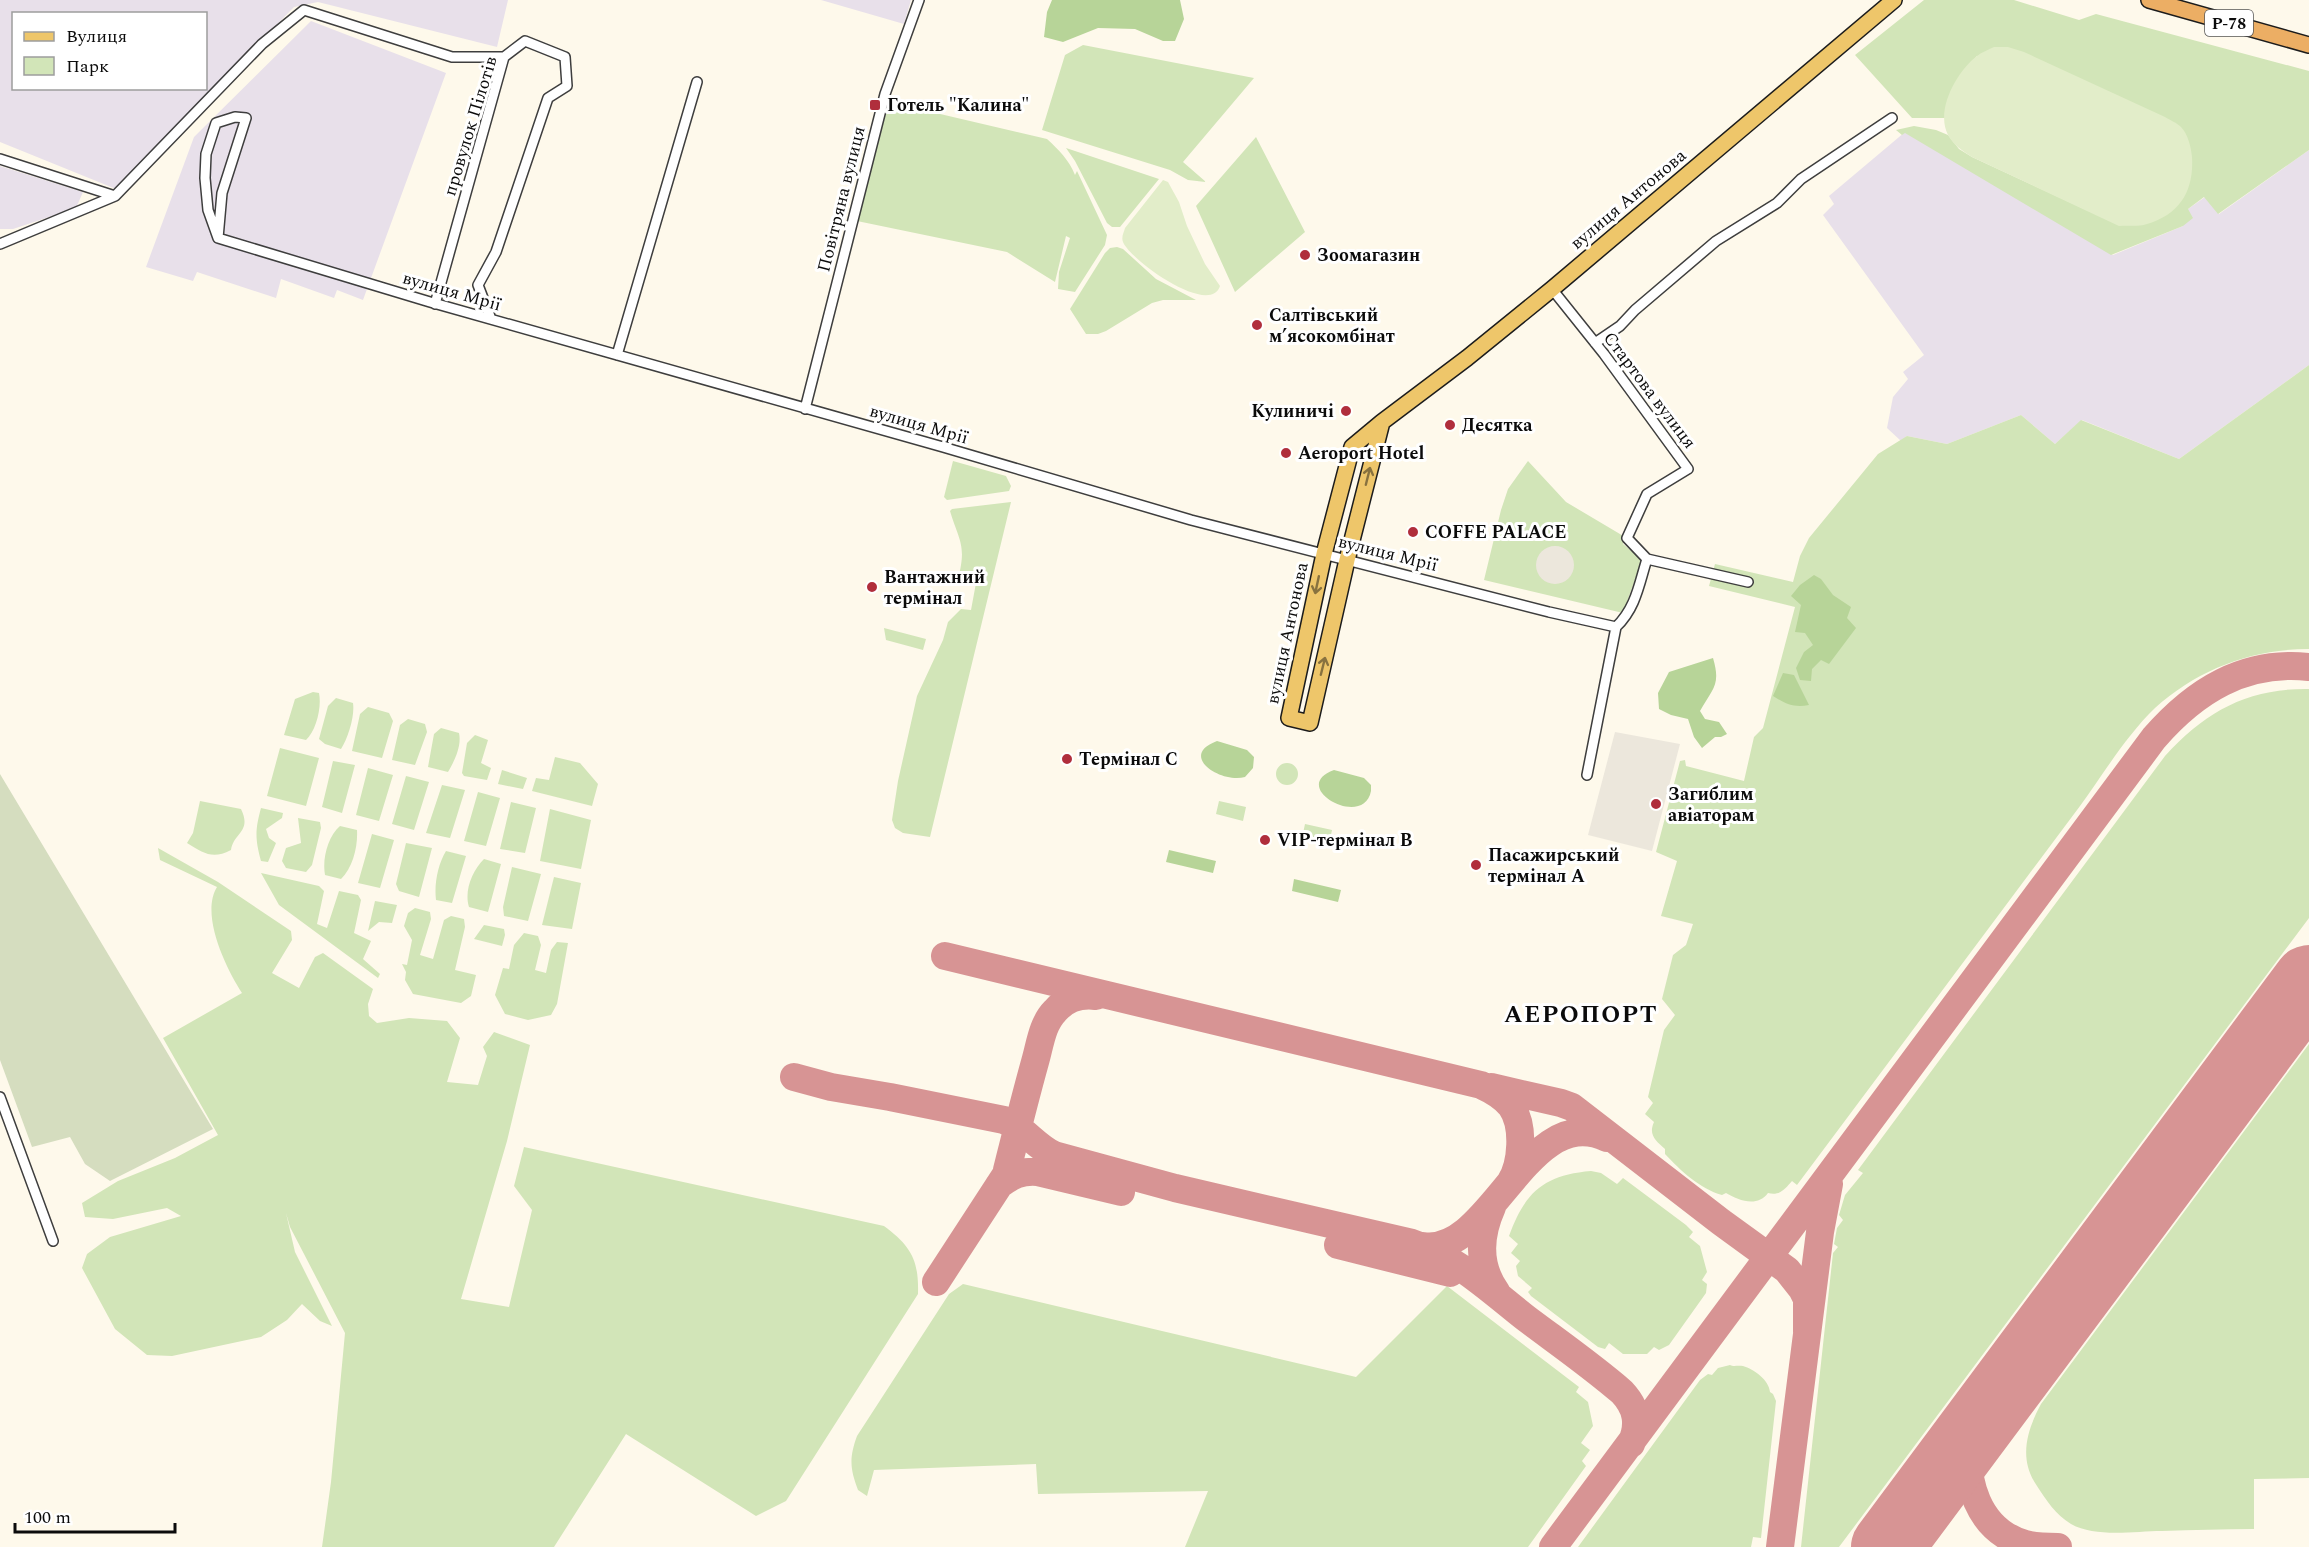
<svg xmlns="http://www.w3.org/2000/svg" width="2309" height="1547" viewBox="0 0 2309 1547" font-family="Spectral,serif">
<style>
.industrial{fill:#e8e0ea;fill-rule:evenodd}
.green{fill:#d2e5b8}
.forest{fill:#b7d498}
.cemetery{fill:#d5ddbf}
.pitch{fill:#e2edc9}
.plaza{fill:#ece7dc}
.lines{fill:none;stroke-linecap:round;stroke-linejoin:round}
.taxiway{stroke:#d79494;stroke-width:28}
.runway{stroke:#d79494;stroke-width:72}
.minor-casing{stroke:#3e3e3e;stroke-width:12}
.primary-casing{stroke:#1c1c1c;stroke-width:18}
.trunk-casing{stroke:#1c1c1c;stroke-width:18}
.minor{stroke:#fff;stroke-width:9}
.primary{stroke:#eec66a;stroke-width:15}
.trunk{stroke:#ecae64;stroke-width:15}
.oneway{stroke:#88723f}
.poi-dot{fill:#b02e3c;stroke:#fff;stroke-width:2}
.labels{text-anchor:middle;stroke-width:6;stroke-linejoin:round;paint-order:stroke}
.shield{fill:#fff;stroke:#545454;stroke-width:1.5}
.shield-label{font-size:16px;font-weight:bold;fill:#0b0b0b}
.poi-label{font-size:18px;font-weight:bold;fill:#0b0b0b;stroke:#fff;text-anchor:start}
.street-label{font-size:18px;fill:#0b0b0b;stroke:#fff}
.district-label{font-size:24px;font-weight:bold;letter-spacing:1.5px;fill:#0b0b0b;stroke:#fff}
</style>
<rect width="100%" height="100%" fill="#fef9eb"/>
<path class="industrial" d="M0,0H508L497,47L318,2L294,7L116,189L0,142ZM14,14H206V88H14Z
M821,0H911L904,24Z
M311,21L446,73L363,300L337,290L334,298L281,279L276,298L197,272L193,281L146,267L194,137Z
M1905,132L2113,255L2183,226L2188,209L2205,197L2219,214L2309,150V365L2179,459L2082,420L2055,444L2021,415L1947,444L1907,436L1901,441L1887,428L1893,397L1908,379L1903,372L1924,355L1823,215L1834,204L1829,196Z
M0,166L83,192L76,208L13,229H0Z"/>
<path class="green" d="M1924,0H2014L2079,20L2096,14L2309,71V150L2218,214L2204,197L2188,209L2193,218L2183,226L2111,255L1905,133L1902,135L1896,130L1914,126L1936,130L1948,135L1959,149L1972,157L2119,225L1977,56C1960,74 1946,93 1945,118H1912L1855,55Z
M1083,45L1254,78L1183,162L1206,182L1188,180L1170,170L1042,130L1065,55Z
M889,102L1047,139C1059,150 1069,160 1075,175L1077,171L1107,235L1105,245L1075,292L1058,289L1059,272L1070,238L1066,236L1055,282L1007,252L857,221Z
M1256,137L1305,232L1235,292L1196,206Z
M1066,148L1159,179L1120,227H1112L1107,223L1075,161Z
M1117,247L1123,249L1156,279L1196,300H1163L1152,303L1106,331L1098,334H1086L1070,309L1105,253L1110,248Z
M2309,365V649C2252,649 2198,669 2155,708C2126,736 2104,773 2080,806L1797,1185L1792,1181C1785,1189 1780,1196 1768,1193C1757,1208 1738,1200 1726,1193L1722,1195C1700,1189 1680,1170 1665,1154V1149C1656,1141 1648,1135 1654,1122L1645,1114L1653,1103L1648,1097L1664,1030L1675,1015L1662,999L1673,955L1686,945L1693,924L1661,916L1677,861L1656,852L1680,761L1685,760L1686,766L1744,781L1754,737L1763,728L1795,607L1709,586L1715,564L1793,582L1800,556L1809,538L1878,454L1907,436L1947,444L2021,415L2055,444L2081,420L2179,459Z
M953,461L1006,476L1011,486L1009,491L947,500L944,497Z
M1528,461L1566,502L1625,537L1623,544L1642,560L1623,613L1484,580L1501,510L1508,489Z
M1011,502L930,837L903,833L895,828L892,820L898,781L917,696L943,640L948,622L961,609L971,610L976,583L958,579C967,545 959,541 950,511L952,509Z
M884,628L926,639L923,650L886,640Z
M2309,689V918L1839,1547H1801L1833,1253L1838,1247L1834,1244L1837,1228L1843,1220L1839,1215L1845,1195L1863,1173L1858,1170L2165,756C2206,711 2248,688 2309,689Z
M313,692L319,693C322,707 316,731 306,740L284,735L295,699Z
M336,698L353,703C355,716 348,738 341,749L325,744L319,739L328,706Z
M368,707L389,713L393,721L382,758L352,751L360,714Z
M408,719L425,724L427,732L415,765L392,760L400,725Z
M441,728L459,733C462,746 454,762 448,772L428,767L434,734Z
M475,735L488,740L481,763L491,768L487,780L464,776L462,773L467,743Z
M280,748L319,758L306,806L267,796Z
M555,757L580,763L598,784L592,806L532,791L536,778L549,780Z
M333,761L355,765L342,813L322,807Z
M1276 774a11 11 0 1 1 22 0a11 11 0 1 1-22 0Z
M368,768L393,775L379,821L356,815Z
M502,770L527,778L523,789L498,784Z
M406,776L429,782L414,830L392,824Z
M442,785L465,790L450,838L426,833Z
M478,792L500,798L486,846L464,841Z
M200,801L241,809C252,832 234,832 231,850C212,860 204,853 187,843L193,833Z
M1219,801L1246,807L1243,821L1216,814Z
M511,802L536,808L525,853L500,849Z
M261,808L283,813L282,818L266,829L269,838L276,843L268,862L261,861C255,839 255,830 261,808Z
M550,809L591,820L581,869L540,861Z
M298,818L320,822L321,828L312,865L306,872L286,868L282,861L286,848L301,843Z
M1305,824L1332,830L1329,844L1302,838Z
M340,826L357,830C358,846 353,868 341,879L325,875C322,859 328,836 340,826Z
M372,834L394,840L380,888L358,883Z
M406,843L432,848L419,897L399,891L396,884Z
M158,848L218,882L291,931L292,940L272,973L299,988L315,957L323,953L373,989L368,1004L369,1016L377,1023L409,1018L447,1021L460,1038L447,1082L478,1085L487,1056L483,1047L494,1032L530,1045L507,1141L461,1299L509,1307L532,1210L514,1186L524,1147L884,1226C911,1246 919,1260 918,1294L786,1501L756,1516L626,1434L554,1547H322L331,1482L345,1333L290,1227L286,1213L295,1252L332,1326L320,1321L302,1304L287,1320L261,1337L172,1356L147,1355L115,1329L82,1268L87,1254L110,1237L181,1216L167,1208L113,1219L85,1217L82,1203L118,1181L175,1158L218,1135L163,1038L242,993C226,968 200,915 217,887L160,860Z
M446,851L466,856L452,903L436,900C434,884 438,864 446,851Z
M484,859L501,864L488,912L469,907C464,891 472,871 484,859Z
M512,867L541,874L528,921L504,916L503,907Z
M261,873L319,886L324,891L317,924L327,928L339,891L358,895L361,900L354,933L371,941L363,959L380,974L378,978L279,905Z
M554,877L581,883L572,929L542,925Z
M375,901L397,905L392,923L379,922L368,931Z
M415,908L430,912L431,919L420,955L433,959L444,920L451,916L464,919L465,927L455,970L476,975L471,996L461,1003L413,994L405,980L406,972L402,964L407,965L412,940L404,926L408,913Z
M484,925L504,929L505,935L502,946L474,939Z
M524,933L538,936L541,945L535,970L546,973L551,950L557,942L568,943L557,1004L551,1015L528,1020L505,1014L495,995L503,968L509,969L514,945Z
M2309,1044V1478L2254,1479V1529C2223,1529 2193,1530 2162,1531C2134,1531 2096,1538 2071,1524C2056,1515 2046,1500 2037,1486C2018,1459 2027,1430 2041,1404Z
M1591,1171L1601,1173L1617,1184L1623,1178L1686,1225L1693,1232L1689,1237L1700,1246L1707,1272L1702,1280L1707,1284L1706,1293L1669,1345L1659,1350L1654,1347L1647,1354H1623L1609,1343L1605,1349L1598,1347L1531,1296L1528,1292L1532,1288L1518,1276L1516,1266L1520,1261L1511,1253L1518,1244L1509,1236C1525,1192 1544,1175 1591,1171Z
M963,1284L1356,1377L1447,1286L1579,1387L1576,1392L1588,1402L1593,1426L1581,1443L1590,1450L1582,1461L1586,1466L1528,1547H1185L1208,1491L1038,1494L1036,1464L874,1470L867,1496L858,1490C850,1469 849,1458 857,1436L949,1294Z
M1730,1365C1734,1367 1737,1365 1743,1366C1754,1369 1769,1380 1770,1392L1773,1394L1776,1401L1761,1538L1753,1537L1751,1547H1578L1700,1380L1708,1374L1712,1375L1718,1368Z"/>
<path class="forest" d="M1052,0H1180L1184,19L1175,41H1163L1135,29L1098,28L1063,42L1044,37L1047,12Z
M1814,575L1821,579L1833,595L1851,607L1847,618L1856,628L1829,664L1821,660L1812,669L1811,681L1800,680L1796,668L1804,652L1813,645L1805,633L1795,632L1801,605L1791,596L1800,585Z
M1713,658C1721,685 1713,688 1700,711L1705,719L1719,722L1727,734L1721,737H1715L1702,748L1694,737L1688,719L1671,715L1659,709L1658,693L1669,672Z
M1783,673L1794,675L1809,705C1794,708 1786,704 1773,696Z
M1217,741L1247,750L1254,757L1253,768L1245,777C1222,784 1177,756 1217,741Z
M1334,770L1364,778L1371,785V791C1364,830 1287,787 1334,770Z
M1169,850L1216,861L1213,873L1166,862Z
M1294,879L1341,890L1338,902L1292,891Z"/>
<path class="cemetery" d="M0,774L213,1129L110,1181L85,1164L70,1137L32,1147L0,1060Z"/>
<path class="pitch" d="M1994,47H2008L2024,52L2165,117C2170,120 2177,123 2181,127C2188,134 2191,147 2192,157C2194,191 2180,214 2147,224C2138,227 2128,225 2119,226L1972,157C1963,151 1953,145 1948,135C1935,110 1957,71 1977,56C1982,52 1988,50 1994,47Z
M1163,180L1168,182L1179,202L1187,226L1205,264L1220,286C1210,317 1131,261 1123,242C1121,237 1124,232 1125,228Z"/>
<path class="plaza" d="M1536 565a19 19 0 1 1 38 0a19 19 0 1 1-38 0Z
M1615,732L1680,744L1652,851L1588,835Z"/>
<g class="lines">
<path class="taxiway" d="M945,956L1481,1085C1492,1090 1503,1096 1511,1106C1525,1126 1522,1164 1510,1183
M794,1077L831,1087L890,1097L1004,1120C1024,1128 1035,1146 1054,1155L1175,1188L1412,1243C1457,1258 1490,1290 1527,1319C1559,1343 1592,1366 1622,1392C1637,1408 1640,1424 1631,1444
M1491,1087L1561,1103L1572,1107L1721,1222L1787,1270L1802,1289L1807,1299V1332
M1007,1170C1016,1134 1025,1098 1035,1062C1040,1045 1042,1024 1055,1011C1066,998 1080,994 1096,996
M999,1185C1012,1175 1021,1171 1037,1172L1121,1192
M1492,1207C1479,1236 1477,1266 1497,1293
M1338,1245L1450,1273
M1423,1246C1492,1256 1527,1101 1607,1138
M936,1282L1009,1170
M1969,1436C1964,1480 1977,1530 2025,1544C2035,1547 2047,1547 2058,1547
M1553,1547L2154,738C2195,691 2244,660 2309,667
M1780,1547L1820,1232L1829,1184"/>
<path class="runway" d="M1887,1547L2309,981"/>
<g class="minor-casing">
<path id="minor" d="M235,117L246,118L222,193L218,238L208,210L205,178L206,154L216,123Z
M0,159L115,196
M218,238L430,302L943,447L1191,520L1549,612L1616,627
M0,244L115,196L262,44L304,10L452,57H504
M1552,289L1604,354L1688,469L1647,494L1627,538L1647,559C1639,584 1636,608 1616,627L1587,775
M435,304L504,57L525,41L565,57L567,86L548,98L496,252L478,285L491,319
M1595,343L1620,326L1635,310L1716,241L1777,203L1801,179L1892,118
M617,355L697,82
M805,409L885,94L919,0
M1647,559L1748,582
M0,1097L53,1241"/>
</g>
<g class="primary-casing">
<path id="primary" d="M1382,422L1347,560L1310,723L1289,718L1324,554L1352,447L1382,422L1467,358L1552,289L1894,0"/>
</g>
<g class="trunk-casing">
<path id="trunk" d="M2149,0L2309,45"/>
</g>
<use href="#minor" class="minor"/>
<use href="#primary" class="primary"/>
<use href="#trunk" class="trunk"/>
</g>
<defs><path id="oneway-shaft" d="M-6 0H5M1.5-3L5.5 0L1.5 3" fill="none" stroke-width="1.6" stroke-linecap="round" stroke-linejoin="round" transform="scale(1.5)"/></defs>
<g class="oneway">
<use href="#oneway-shaft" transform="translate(1368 476) rotate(-76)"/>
<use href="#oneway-shaft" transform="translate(1317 585) rotate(102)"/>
<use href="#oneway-shaft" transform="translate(1323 666) rotate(-76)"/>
</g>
<g class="poi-dot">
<rect x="869" y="99" width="12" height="12" rx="3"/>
<circle cx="1305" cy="255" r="6"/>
<circle cx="1257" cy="325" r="6"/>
<circle cx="1346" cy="411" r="6"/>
<circle cx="1450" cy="425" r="6"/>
<circle cx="1286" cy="453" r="6"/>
<circle cx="1413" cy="532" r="6"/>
<circle cx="872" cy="587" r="6"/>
<circle cx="1067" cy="759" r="6"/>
<circle cx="1656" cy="804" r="6"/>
<circle cx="1265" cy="840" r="6"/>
<circle cx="1476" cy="865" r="6"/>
</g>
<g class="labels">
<rect class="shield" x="2205" y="10" width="48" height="26" rx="4.5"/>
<g class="shield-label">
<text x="2229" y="29">Р-78</text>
</g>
<g class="poi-label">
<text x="887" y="111">Готель "Калина"</text>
<text x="1317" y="261">Зоомагазин</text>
<text x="1269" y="321">Салтівський<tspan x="1269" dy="21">мʼясокомбінат</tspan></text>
<text x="1334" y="417" text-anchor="end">Кулиничі</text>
<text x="1462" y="431">Десятка</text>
<text x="1298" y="459">Aeroport Hotel</text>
<text x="1425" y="538">COFFE PALACE</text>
<text x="884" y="583">Вантажний<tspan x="884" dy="21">термінал</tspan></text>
<text x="1079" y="765">Термінал C</text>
<text x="1668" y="800">Загиблим<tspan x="1668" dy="21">авіаторам</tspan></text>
<text x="1277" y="846">VIP-термінал B</text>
<text x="1488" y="861">Пасажирський<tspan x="1488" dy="21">термінал A</tspan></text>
</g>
<g class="street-label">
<text transform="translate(470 126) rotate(-73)" y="6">провулок Пілотів</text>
<text transform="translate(841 199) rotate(-76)" y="6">Повітряна вулиця</text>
<text transform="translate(1628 199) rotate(-40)" y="6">вулиця Антонова</text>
<text transform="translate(452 291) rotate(16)" y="6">вулиця Мрії</text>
<text transform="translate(1650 390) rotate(53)" y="6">Стартова вулиця</text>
<text transform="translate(919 424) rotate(16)" y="6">вулиця Мрії</text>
<text transform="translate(1388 553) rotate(14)" y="6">вулиця Мрії</text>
<text transform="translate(1287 633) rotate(-78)" y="6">вулиця Антонова</text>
</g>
<g class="district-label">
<text x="1581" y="1022">АЕРОПОРТ</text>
</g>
</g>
<rect x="12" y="12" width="195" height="78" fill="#ffffff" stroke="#9d9d9d" stroke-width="1.5"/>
<rect x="24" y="32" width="30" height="9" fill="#eec66a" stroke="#9d9d9d" stroke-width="1.5"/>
<text x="66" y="42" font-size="18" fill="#0b0b0b">Вулиця</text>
<rect x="24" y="57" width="30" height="18" fill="#d2e5b8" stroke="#9d9d9d" stroke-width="1.5"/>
<text x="66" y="72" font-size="18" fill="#0b0b0b">Парк</text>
<path d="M15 1523v9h160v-9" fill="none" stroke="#0b0b0b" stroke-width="3"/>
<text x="24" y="1523" font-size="18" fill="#0b0b0b" stroke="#ffffff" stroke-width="4.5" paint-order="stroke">100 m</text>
</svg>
